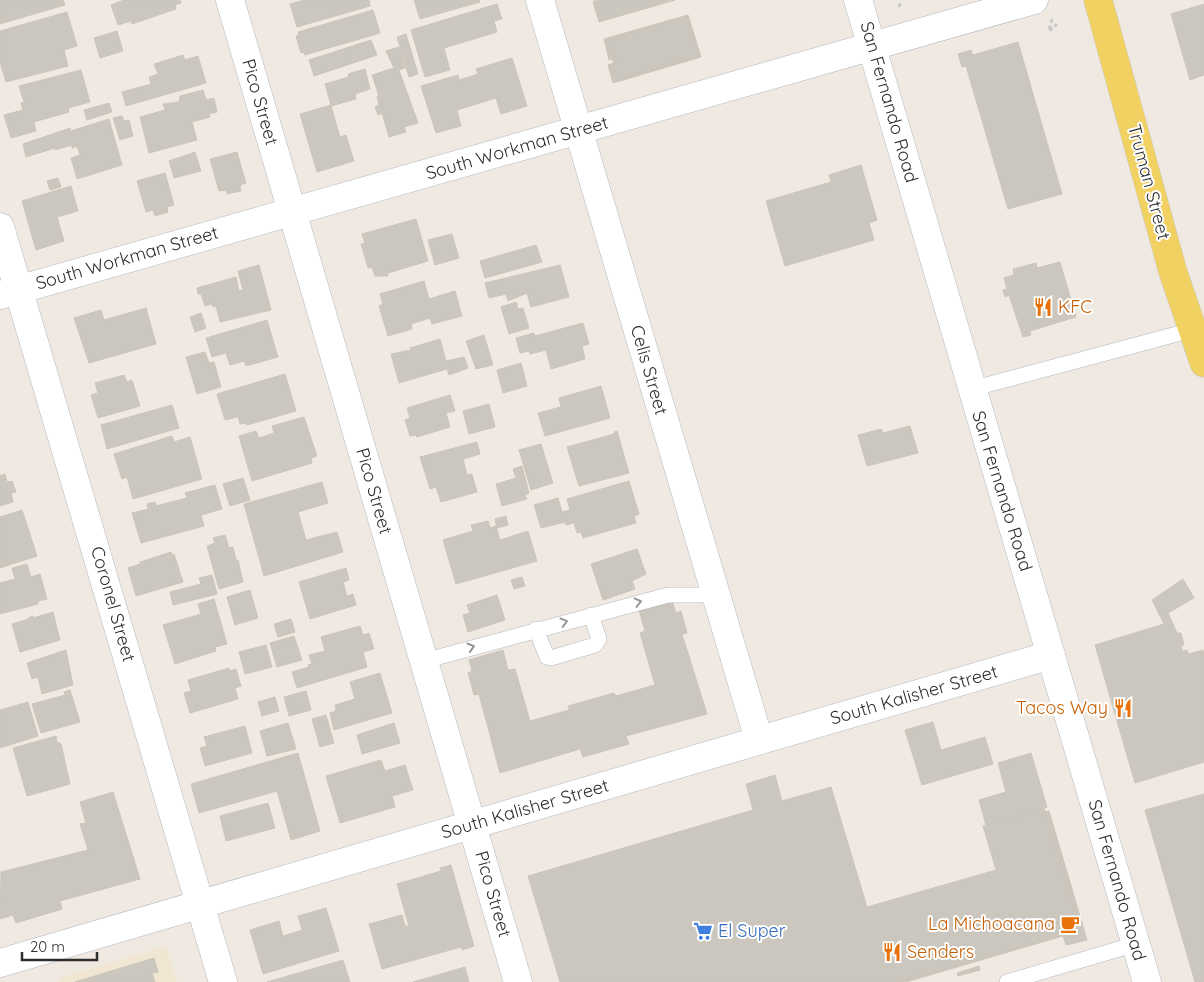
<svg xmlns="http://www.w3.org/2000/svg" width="1204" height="982" viewBox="0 0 1204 982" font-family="Quicksand,sans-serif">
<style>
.education{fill:#f0e6d1}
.building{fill:#cbc7bf;stroke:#cbc5ba;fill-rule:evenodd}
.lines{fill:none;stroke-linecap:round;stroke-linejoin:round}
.service-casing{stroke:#b4b7c1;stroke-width:16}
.minor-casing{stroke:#b4b7c1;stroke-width:29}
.secondary-casing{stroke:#b4b7c1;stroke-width:29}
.primary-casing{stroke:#c9c9c9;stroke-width:29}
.path{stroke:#c9c9c9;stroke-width:3;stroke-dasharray:4 2.5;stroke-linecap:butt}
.service{stroke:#fff;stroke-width:15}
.minor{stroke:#fff;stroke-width:28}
.secondary{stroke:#fff;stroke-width:28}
.primary{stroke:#f2d163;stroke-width:28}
.oneway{stroke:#969696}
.labels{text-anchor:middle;stroke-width:4;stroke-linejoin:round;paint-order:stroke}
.street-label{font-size:18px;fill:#2e2e2e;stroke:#fff}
.food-label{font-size:18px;fill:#c56008;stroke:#fff;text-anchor:start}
.shop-label{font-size:18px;fill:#366cbe;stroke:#fff;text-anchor:start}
</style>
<rect width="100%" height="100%" fill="#efe9e1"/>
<path class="education" d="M166,946L177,982H58L57,979Z"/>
<path class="building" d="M0,0H63L65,5L0,24Z
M124,0H180L181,3L175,5L176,9L132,24L131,21L118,25L111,5Z
M304,0H369L370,6L297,27L290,4Z
M414,0H479L480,2L420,19Z
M595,0L598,3H596L601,20L675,0L599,22L593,2Z
M597,0H670L601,20L596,3H598Z
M497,4L502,19L494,21L497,32L444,48L450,70L425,77L411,30Z
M1204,4V75L1190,80L1171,14Z
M373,10L380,33L305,55L304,52L301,53L296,36L299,35L298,32Z
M67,12L77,46L64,50L68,66L6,82L0,62V31Z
M688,15L701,57L613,83L608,65L614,63L612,59L609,60L604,39ZM687,16L699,56L615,81L610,66L616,64L606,41Z
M687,16L699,56L615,81L610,66L616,64L606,41Z
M117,31L123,51L100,58L94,38Z
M406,34L418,74L409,77L397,37Z
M371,40L377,55L314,76L309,60Z
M1018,42L1062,194L1008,209L966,66L962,67L958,54L971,50L973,55Z
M399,47L405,68L399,70L418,123L404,127L406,132L389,137L382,113L378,115L375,107L379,105L377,96H379L372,75L394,68L386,51Z
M183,55L185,60L198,56L206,83L126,106L122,92L151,84L149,77L158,74L154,64Z
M512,58L527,106L501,114L496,98L457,110L461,126L436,133L421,86L458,75L459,80L478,74L476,69Z
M365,69L370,89L355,94L356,99L331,106L340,137L346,135L354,161L317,172L300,114L331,105L325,84L349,77L348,74Z
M81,70L90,102L68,108L69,112L34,122L36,131L11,138L4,115L23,110L21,103L24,102L19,86Z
M203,90L206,100L214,98L217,112L209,114L210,117L192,122L197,140L149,153L140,117L165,110L163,104L179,102L180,96Z
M109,103L112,112L87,120L84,110Z
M122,116L124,121L129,120L133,136L120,140L113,118Z
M109,119L122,165L77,179L71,158L80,155L77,146L72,148V145L55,150V148L26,157L23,144L70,128L71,131Z
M195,152L201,171L174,178L169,161Z
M237,152L246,183L240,185L241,191L227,194L226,190L219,191L210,159Z
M861,165L877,220L869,223L874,240L785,266L766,201L831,182L829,175Z
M165,173L174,205L167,207L168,212L155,216L153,210L146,212L137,181Z
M58,178L61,187L50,190L47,181Z
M71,186L78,211L57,217L64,241L36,250L22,201Z
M416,219L428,261L388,273V276H375L372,267L368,268L361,244L365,243L362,234Z
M452,234L459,258L435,265L428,240Z
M536,245L542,262L485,278L480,261Z
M1060,262L1076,317L1030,331L1031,335L1023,337L1009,295L1005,297L1003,290L1007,289L1004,278L1014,275L1013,269L1036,263L1037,268Z
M259,265L271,310L220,322L216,306L213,307L212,304L205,306L201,294H198L197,288L236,277L239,291L243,290L238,271Z
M560,265L569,297L531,307L527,293L508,301L506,294L489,298L485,283Z
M424,281L429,299L455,291L462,316L432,324L430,318L411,324L412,329L388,336L379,306L383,304L380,294Z
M516,302L518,309L523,308L529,328L509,334L501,307Z
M146,308L156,344L89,363L74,318L101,310L104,320Z
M201,313L206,328L195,332L190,317Z
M267,320L278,357L246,366L244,361L230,365L226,353L212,357L206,338Z
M583,323L589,344L582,346L585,359L551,369L546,350L530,354L529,351L520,353L516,338L534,333L535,336Z
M484,335L493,365L476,369L466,341Z
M440,339L446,361L464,357L468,368L449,375L447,369L399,383L391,354L411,350L410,348Z
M205,352L209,363L214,362L221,387L197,394L186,357Z
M521,363L527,386L503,393L497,370Z
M285,374L296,411L247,425L246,423L240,424L238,417L225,420L217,394Z
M124,375L127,382L132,380L140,406L98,418L91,395L98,393L95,383Z
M601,386L610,418L545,436L538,413L561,407L559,398Z
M450,395L455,411L446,413L450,427L417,437L416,435L410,436L405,420L410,418L407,408Z
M489,404L495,427L469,434L463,411Z
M172,405L179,428L107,449L101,425Z
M304,417L317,456L311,458L312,463L252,481L239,436L256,431L259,438L274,433L272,426Z
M910,426L918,453L867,466L858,435L881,429L883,433Z
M617,431L629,473L579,486L567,447L614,434V432Z
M172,436L174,442L190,437L202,479L133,499L127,477L122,479L114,454Z
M477,442L480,454L463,459L467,475L472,474L477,492L441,502L436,487L430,489L420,457Z
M541,444L553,483L531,490L519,450Z
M522,466L529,493L525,495L527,499L502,506L496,484L516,478L513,469Z
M5,474L7,482L12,481L16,492L11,493L13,502L0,506V476Z
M243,478L250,500L230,506L223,484Z
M629,481L639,514L634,516L636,523L583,538L581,532L577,533L574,523L566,525L565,522L541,528L534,505L558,498L562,512L570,510L567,499Z
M322,482L328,503L298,512L306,540L337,532L343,552L264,576L244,504Z
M215,485L222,509L201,515L204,526L141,543L132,513L148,509L147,504L155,502L156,506L187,498L185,493Z
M22,510L37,556L0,568V517Z
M506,516L508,525L497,528L495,519Z
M488,521L490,528L496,526L500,540L528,531L537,561L456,584L443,540L473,531L471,525Z
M225,535L229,548L233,547L236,560H238L243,582L219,589L207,546L215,543L213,538Z
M637,549L646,574L632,581L635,589L603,600L591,564Z
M171,552L172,555L174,554L183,582L136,596L128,568L140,564V562Z
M27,564L31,577L40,574L47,599L38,601V604L0,614V583L15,579L12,568Z
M346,568L349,580L343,582L347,596L353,594L356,605L310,619L299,582Z
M212,575L217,594L173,605L170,592L201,584L199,578Z
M522,577L525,586L514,589L511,580Z
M1183,579L1194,598L1168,613L1177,633H1181L1184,645H1181L1182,651L1187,650L1189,654L1203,650L1204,655V762L1135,783L1095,645L1164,624L1152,600Z
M250,590L258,618L235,625L227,597Z
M497,595L505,620L468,632L463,615L470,613L467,605Z
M214,599L227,644L215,647L216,651L175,664L163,625L201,614L198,604Z
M672,600L676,613L681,611L687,633L682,634L707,714L626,736L629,744L583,757L580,749L500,773L479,694L474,695L468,673L472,671L469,660L503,650L508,670L515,669L530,721L569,710L568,706L614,693L616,696L655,685L640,633L645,631L639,610Z
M53,612L60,640L20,652L12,624L29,619L28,618L33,616V618Z
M291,619L295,632L278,637L274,624Z
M360,626L363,635L369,633L374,649L363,652L367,667L297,688L292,672L309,667L308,665L312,664L309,655L325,651L321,637Z
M294,636L302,660L277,667L270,643Z
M266,645L272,667L245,674L239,652Z
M66,650L73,685L42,694L38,677L32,679L27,663Z
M229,668L230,671L236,669L241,686L235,688L238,699L190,713L184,693L191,691L188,680Z
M380,673L392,713L334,730L330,713L336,711L335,705L355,699L350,682Z
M70,690L80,722L41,733L32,704L65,695L64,692Z
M306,691L311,710L289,716L284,697Z
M275,697L279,711L262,716L258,702Z
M28,702L38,736L0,748V710Z
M326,715L334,743L320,747L312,719Z
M933,722L941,750L985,737L993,764L922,785L905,730Z
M288,723L296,749L267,756L260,731Z
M394,723L400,743L362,754L357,735Z
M245,726L252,753L205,766L200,748L207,746L204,737Z
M56,736L57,742L61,744L70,784L27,796L13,748Z
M298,753L320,831L291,840L277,791L199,813L191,784Z
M1031,753L1047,807L986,825L979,800L1006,792L998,763Z
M381,760L385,771L405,765L413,790L392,796L395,807L340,823L326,776Z
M775,775L782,801L831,787L867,907L996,870L983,826L1044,808L1080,929L896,982H560L528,876L753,810L746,784Z
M113,792L140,879L60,901L62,909L16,923L13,915L0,919L1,872L88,850L80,824L86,823L80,802Z
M1204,794V982H1195L1145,810Z
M268,803L275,828L226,841L220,816Z
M1049,811L1087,940L1066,945L1063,936L906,982H896L1080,929L1045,812Z
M451,865L474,946L462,950L461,947L382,969L369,924L402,915L405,926H409L397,884L441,871L440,868Z
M326,908L339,951L263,974L250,930L279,921L283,936L302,930L298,916Z
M154,958L158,972L152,973L155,982H75Z
M343,960L350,982H267Z
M979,966L980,970L958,976L957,973Z
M465,967L469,982H413Z"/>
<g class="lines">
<g class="service-casing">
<path id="service" d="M971,389L1192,330
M536,629L547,657L551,658L595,645L599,639L591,615
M424,661L668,595H716
M1007,982L1136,944"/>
</g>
<g class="minor-casing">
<path id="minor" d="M230,0L518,982
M540,0L759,740
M0,227L223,982
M0,963L1051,655"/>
</g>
<g class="secondary-casing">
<path id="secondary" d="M858,0L1147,982
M0,295L1034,0"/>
</g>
<g class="primary-casing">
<path id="primary" d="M1098,0L1173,272L1204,363"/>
</g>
<path class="path" d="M899,7L901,1
M1052,19L1049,31L1057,24"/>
<use href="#service" class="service"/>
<use href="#minor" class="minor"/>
<use href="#secondary" class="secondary"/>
<use href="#primary" class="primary"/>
</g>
<defs><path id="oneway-chevron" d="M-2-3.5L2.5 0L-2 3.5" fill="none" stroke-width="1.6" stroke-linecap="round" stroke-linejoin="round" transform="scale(1.25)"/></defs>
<g class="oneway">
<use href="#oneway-chevron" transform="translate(638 602) rotate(-14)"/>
<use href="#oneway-chevron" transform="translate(564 622) rotate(-15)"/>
<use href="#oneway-chevron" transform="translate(471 647) rotate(-17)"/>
</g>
<defs>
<g id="restaurant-bare" transform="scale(1.5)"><path d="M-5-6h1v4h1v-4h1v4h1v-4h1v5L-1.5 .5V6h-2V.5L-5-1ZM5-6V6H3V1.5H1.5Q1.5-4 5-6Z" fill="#e8710a" stroke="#fff" stroke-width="2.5" paint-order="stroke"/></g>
<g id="cafe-bare" transform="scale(1.5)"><path d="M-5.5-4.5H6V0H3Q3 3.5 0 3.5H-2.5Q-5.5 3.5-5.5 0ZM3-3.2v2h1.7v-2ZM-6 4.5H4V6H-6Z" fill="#e8710a" stroke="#fff" stroke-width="2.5" paint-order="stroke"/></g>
<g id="supermarket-bare" transform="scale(1.5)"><path d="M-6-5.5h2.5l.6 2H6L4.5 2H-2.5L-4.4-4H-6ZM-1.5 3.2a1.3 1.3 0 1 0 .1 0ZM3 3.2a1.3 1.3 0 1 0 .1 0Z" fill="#3f7fe0" stroke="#fff" stroke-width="2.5" paint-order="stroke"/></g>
</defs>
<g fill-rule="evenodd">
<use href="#restaurant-bare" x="1043" y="307"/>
<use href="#restaurant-bare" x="1123" y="708"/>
<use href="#cafe-bare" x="1070" y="924"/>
<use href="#supermarket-bare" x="703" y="931"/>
<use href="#restaurant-bare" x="892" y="952"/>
</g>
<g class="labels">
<g class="street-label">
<text transform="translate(260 102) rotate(74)" y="6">Pico Street</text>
<text transform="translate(889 102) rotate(74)" y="6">San Fernando Road</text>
<text transform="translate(517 148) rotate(-16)" y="6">South Workman Street</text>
<text transform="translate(1149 182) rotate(75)" y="6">Truman Street</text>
<text transform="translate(127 258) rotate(-16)" y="6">South Workman Street</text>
<text transform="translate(649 370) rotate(74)" y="6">Celis Street</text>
<text transform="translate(374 491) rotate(74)" y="6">Pico Street</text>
<text transform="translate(1002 491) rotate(73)" y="6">San Fernando Road</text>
<text transform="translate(113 604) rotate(74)" y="6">Coronel Street</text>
<text transform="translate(914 695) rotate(-16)" y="6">South Kalisher Street</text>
<text transform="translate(525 809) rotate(-16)" y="6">South Kalisher Street</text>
<text transform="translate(1117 880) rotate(74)" y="6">San Fernando Road</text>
<text transform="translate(493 894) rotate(74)" y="6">Pico Street</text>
</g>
<g class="food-label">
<text x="1058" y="313">KFC</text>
<text x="1108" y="714" text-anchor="end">Tacos Way</text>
<text x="1055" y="930" text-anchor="end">La Michoacana</text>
<text x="907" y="958">Senders</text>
</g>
<g class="shop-label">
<text x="718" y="937">El Super</text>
</g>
</g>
<path d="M22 952v8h75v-8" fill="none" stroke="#2e2e2e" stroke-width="2.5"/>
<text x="30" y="952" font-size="15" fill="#2e2e2e" stroke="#ffffff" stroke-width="4" paint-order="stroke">20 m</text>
</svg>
